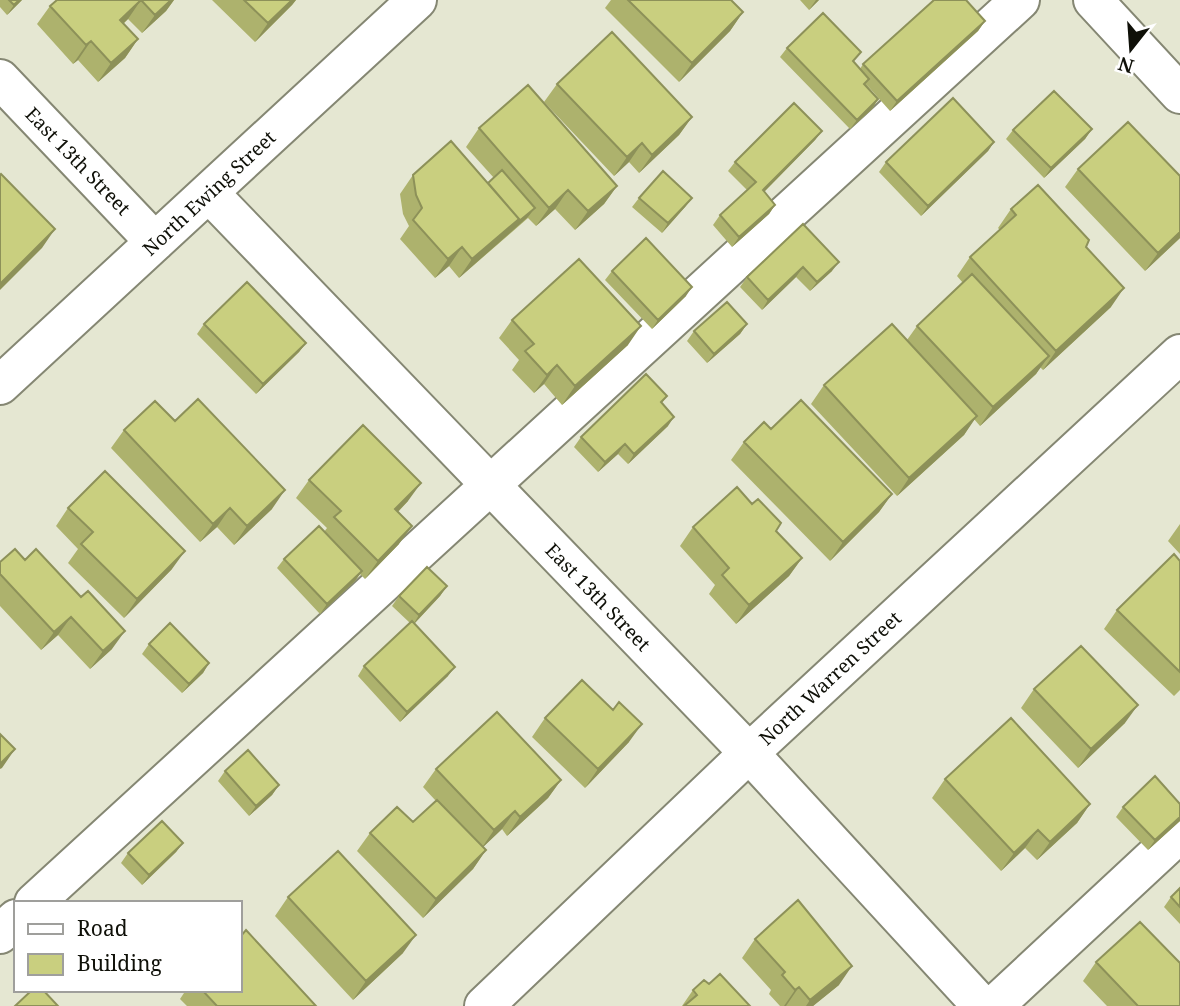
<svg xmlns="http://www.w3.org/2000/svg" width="1180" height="1006" viewBox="0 0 1180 1006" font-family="'Noto Serif',serif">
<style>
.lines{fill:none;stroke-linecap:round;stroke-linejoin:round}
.minor-casing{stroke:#858773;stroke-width:42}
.minor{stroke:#fff;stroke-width:38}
.wall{fill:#adb26d}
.shaded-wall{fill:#8d9159}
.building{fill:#c9cf7f;stroke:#8d9159;stroke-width:2}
.labels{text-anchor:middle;stroke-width:7;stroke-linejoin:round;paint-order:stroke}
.street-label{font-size:19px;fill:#0f1008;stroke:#fff}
</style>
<rect width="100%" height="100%" fill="#e5e7d2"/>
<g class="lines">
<g class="minor-casing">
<path id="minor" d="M1093,0L1180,94
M0,79L155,242
M209,193L749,753L982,1006
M0,385L417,0
M34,903L1020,0
M0,934L16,919
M484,1006L749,753L1180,354
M994,1006L1180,833"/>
</g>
<use href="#minor" class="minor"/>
</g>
<path class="wall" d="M0,0H22L7,15L0,7Z
M57,0H174L166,11L142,33L128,19L123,24L138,39L125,58L98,82L78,60L73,64L37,24L50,6Z
M212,0H296L292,5L255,42Z
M611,0H731L743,12L730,31L679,82L605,8Z
M800,0H819L809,10Z
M985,21L978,31L890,111L866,84L878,99L872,109L850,129L780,57L787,48L854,63L860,69L863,64Z
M557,84L692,117L679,135L639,173L629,162L614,176L544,102Z
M479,128L617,186L604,204L575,230L555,209L536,226L528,218L459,278L449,266L435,278L400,239L409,226L403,214L400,194L413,175L488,183L494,178L466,147Z
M1092,129L1085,139L1044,178L1006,139L1013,130Z
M822,131L815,140L764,192L775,205L769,214L732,247L713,225L720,215L747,190L728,171L735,162Z
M994,142L988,151L921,216L879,172L886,162Z
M1078,169L1180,176V238L1145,271L1065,187Z
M639,198H692L685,207L662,233L632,207Z
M1011,209L1086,247L1111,307L1043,370L1040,367L1036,374L980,426L974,419L964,435L897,496L811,404L824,385L907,340L917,326L963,283L957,276L970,257L1000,230L998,228Z
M803,224L832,271L810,291L796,277L762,310L740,287L747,277Z
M612,271L686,296L652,329L605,280Z
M512,320L628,345L562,405L544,384L534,393L512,370L519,360L499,338Z
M204,324L306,343L299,352L256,394L197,334Z
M747,324L740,334L707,363L687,341L694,331Z
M667,396L662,403L668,426L628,464L618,454L598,472L574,447L581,437Z
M771,429L892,494L879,512L830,561L731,460L744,442Z
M124,430L272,509L234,545L217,527L200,542L111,448Z
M309,480L408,501L398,512L399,544L365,579L360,574L355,581L320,614L277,568L284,559L324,532L327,528L296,498Z
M68,508L172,569L124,618L68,563L78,549L56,526Z
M1180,524V554L1168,541Z
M693,527L776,531L802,558L789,576L736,624L709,594L715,585L680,546Z
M25,560L81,597L112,649L90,669L58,635L41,650L0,606V562Z
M1180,561V690L1174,696L1104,629L1117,610Z
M447,586L440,596L414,624L448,676L400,722L358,676L364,666L410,623L392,606L399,596Z
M149,644L209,663L203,673L182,693L142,654Z
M1034,689L1125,723L1078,768L1021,708Z
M545,718L629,742L585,788L532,737Z
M436,769L561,780L548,798L507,836L502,829L483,847L486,850L473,869L423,918L357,851L370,833L413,822L436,801L423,787Z
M225,771L279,785L272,795L249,816L218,781Z
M945,779L1090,804L1077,823L1037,860L1025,848L1001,871L932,798Z
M1180,804V821L1148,850L1116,817L1123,807Z
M183,843L176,852L142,885L121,863L128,853Z
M1180,888V924L1164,907L1171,897Z
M288,897L403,953L353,1000L275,916Z
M755,939L839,985L813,1006H780L769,994L771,990L742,958Z
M1096,962L1180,1006H1107L1083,981Z
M709,984L750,1006H682L693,990Z
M186,990H240L316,1006H187L180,999Z"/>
<path class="shaded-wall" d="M19,0H22L7,15L14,5Z
M141,0L128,19L107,39L120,20Z
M171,0H174L166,11L142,33L155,15Z
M292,0H296L292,5L255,42L268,23Z
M816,0H819L809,10Z
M743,12L730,31L679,82L692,63Z
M985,21L978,31L890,111L897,101Z
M138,39L125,58L98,82L111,63Z
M91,41L78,60L73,64L86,45Z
M878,99L872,109L850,129L857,120Z
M692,117L679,135L639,173L652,155Z
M1092,129L1085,139L1044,178L1051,168Z
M822,131L815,140L756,200L763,190Z
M994,142L988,151L921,216L928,206Z
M642,143L629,162L614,176L627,157Z
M617,186L604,204L575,230L588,211Z
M568,190L555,209L536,226L549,208Z
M692,198L685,207L662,233L668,223Z
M775,205L769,214L732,247L739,237Z
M535,208L528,217L459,278L472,259L519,219Z
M55,229L42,248L0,290V284Z
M1180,232V238L1145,271L1158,253Z
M462,247L449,266L435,278L448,259Z
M839,262L832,271L810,291L817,282Z
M803,267L796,277L762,310L768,300Z
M692,287L686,296L652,329L658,320Z
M1124,288L1111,307L1043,370L1056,351Z
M747,324L740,334L707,363L714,354Z
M641,326L628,345L562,405L575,386Z
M306,343L299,352L256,394L263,384Z
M1049,356L1036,374L980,426L993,407Z
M557,365L544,384L534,393L547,375Z
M977,416L964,435L897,496L909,478Z
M674,417L668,426L628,464L634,454Z
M625,444L618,454L598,472L605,462Z
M421,483L408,501L382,528L395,509Z
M285,490L272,509L234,545L247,526Z
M892,494L879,512L830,561L843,542Z
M230,508L217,527L200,542L213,524Z
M412,526L399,544L365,579L378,561Z
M185,551L172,569L124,618L137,599Z
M802,558L789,576L736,624L749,605Z
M362,571L355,581L320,614L327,604Z
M447,586L440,596L413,625L419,615Z
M71,617L58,635L41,650L54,632Z
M125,631L112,649L90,669L103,651Z
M209,663L203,673L182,693L189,684Z
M455,667L448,676L400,722L407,712Z
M1138,705L1125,723L1078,768L1091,749Z
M642,724L629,742L585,788L598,769Z
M15,749L2,768L0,769V764Z
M561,780L548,798L507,836L520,817Z
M279,785L272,795L249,816L256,806Z
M1090,804L1077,823L1037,860L1050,842Z
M515,811L502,829L481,849L494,830Z
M1180,817V821L1148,850L1155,840Z
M1038,830L1025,848L1001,871L1014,853Z
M183,843L176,852L142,885L149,875Z
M486,850L473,869L423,918L436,899Z
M416,935L403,953L353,1000L366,981Z
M852,966L839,985L813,1006H806L810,1000Z
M799,987L786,1006H784L795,990Z"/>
<path class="building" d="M9,0H19L14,5Z
M57,0H141L120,20L138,39L111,63L91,41L86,45L50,6Z
M141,0H171L155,15Z
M244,0H292L268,23Z
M628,0H731L743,12L692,63Z
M934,0H966L985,21L897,101L863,64Z
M823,13L861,52L853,61L869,79L864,84L878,99L857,120L787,48Z
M612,32L692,117L652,155L642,143L627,157L557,84Z
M528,85L617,186L588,211L568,190L549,208L479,128Z
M1054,91L1092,129L1051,168L1013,130Z
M953,98L994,142L928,206L886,162Z
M794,103L822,131L763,190L775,205L739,237L720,215L756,182L735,162Z
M1128,122L1180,176V232L1158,253L1078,169Z
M451,141L519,219L472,259L462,247L448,259L413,220L422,208L416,195L413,175Z
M502,170L535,208L512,227L519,219L488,183Z
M663,171L692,198L668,223L639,198Z
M1,174L55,229L0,284V175Z
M1038,185L1089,240L1086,247L1124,288L1056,351L970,257L1016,215L1011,209Z
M803,224L839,262L817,282L803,267L768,300L747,277Z
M646,238L692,287L658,320L612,271Z
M579,259L641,326L575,386L557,365L547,375L525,351L534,344L512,320Z
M972,274L1049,356L993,407L917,326Z
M247,282L306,343L263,384L204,324Z
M727,302L747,324L714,354L694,331Z
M892,324L977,416L909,478L824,385Z
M646,374L667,396L661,402L674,417L634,454L625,444L605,462L581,437Z
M198,399L285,490L247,526L230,508L213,524L124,430L155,401L175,421Z
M801,400L892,494L843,542L744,442L764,422L771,429Z
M363,425L421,483L395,509L412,526L378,561L334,517L341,511L309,480Z
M105,471L185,551L137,599L81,544L93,532L68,508Z
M737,487L752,504L758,499L781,523L776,531L802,558L749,605L722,575L729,568L693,527Z
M319,526L362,571L327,604L284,559Z
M15,549L25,560L36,549L81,597L88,591L125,631L103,651L71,617L54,632L0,574V562Z
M1174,554L1180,561V672L1117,610Z
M427,567L447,586L419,615L399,596Z
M412,621L455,667L407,712L364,666Z
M170,623L209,663L189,684L149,644Z
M1081,646L1138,705L1091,749L1034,689Z
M582,680L613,710L619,702L642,724L598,769L545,718Z
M497,712L561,780L520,817L515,811L494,830L436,769Z
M1011,718L1090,804L1050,842L1038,830L1014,853L945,779Z
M0,734L15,749L0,764Z
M248,750L279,785L256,806L225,771Z
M1155,776L1180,804V817L1155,840L1123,807Z
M437,800L486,850L436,899L370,833L397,807L413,822Z
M162,821L183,843L149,875L128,853Z
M338,851L416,935L366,981L288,897Z
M1180,888V907L1171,897Z
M798,900L852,966L810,1000L799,987L795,990L782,975L785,972L755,939Z
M1140,922L1180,963V1006H1138L1096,962Z
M246,930L316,1006H217L202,990H240V937Z
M720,974L750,1006H684L697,995L693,990L704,980L709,984Z
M32,990H43L58,1006H15Z"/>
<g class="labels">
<g class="street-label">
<text transform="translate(78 161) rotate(46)" y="7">East 13th Street</text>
<text transform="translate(209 193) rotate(-43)" y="7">North Ewing Street</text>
<text transform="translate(598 597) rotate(46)" y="7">East 13th Street</text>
<text transform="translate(830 678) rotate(-43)" y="7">North Warren Street</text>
</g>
</g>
<rect x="14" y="901" width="228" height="91" fill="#ffffff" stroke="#9f9f9c" stroke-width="2"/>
<rect x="28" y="924" width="35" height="10" fill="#ffffff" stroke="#9f9f9c" stroke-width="2"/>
<text x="77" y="936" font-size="21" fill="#0f1008">Road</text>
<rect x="28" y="954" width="35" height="21" fill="#c9cf7f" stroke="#9f9f9c" stroke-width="2"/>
<text x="77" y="971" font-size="21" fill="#0f1008">Building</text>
<g transform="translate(1131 49) rotate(197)" stroke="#ffffff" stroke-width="5" paint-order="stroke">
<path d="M0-5L12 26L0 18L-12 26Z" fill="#0f1008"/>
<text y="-10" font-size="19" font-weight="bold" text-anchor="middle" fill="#0f1008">N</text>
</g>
</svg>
